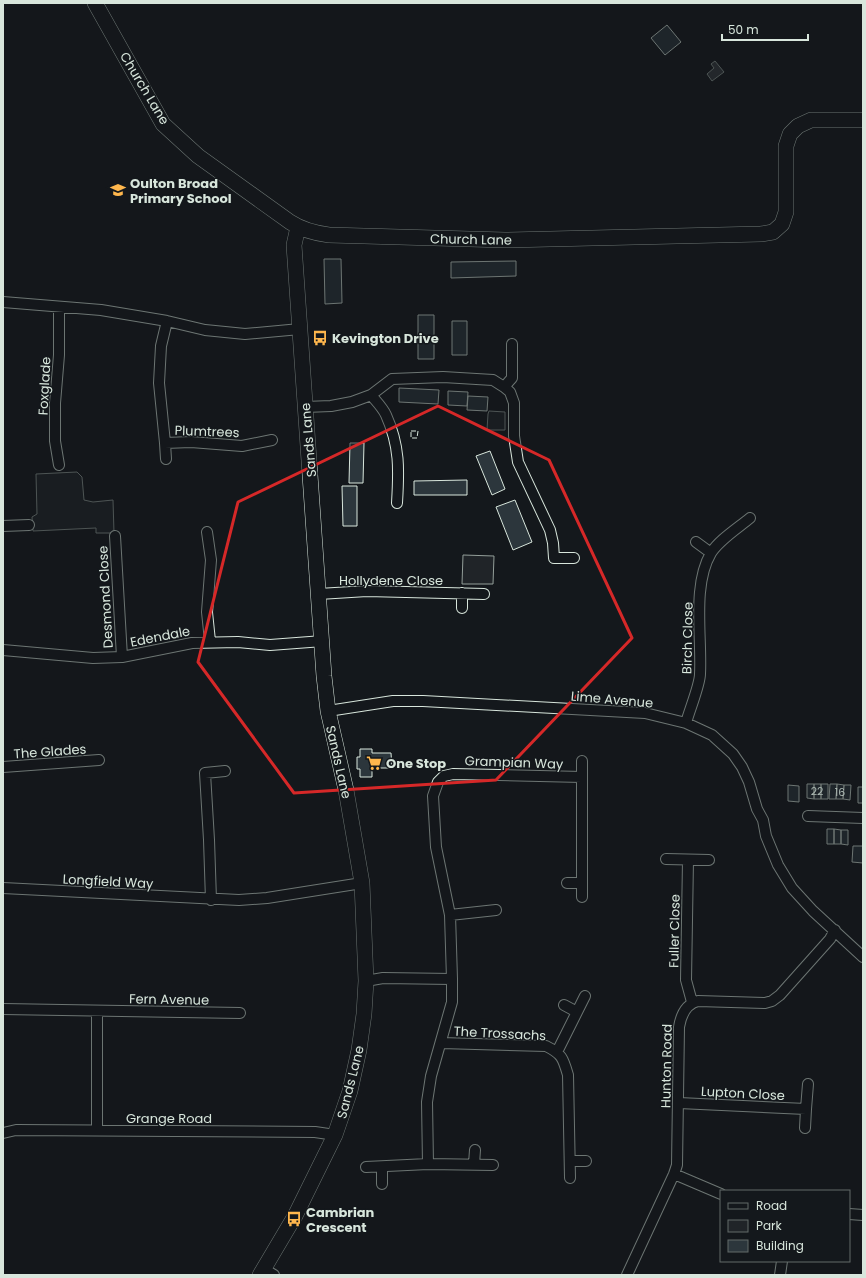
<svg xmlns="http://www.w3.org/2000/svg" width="866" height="1278" viewBox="0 0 866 1278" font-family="Poppins,sans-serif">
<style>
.green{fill:#202428;stroke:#939e99}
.water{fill:#363b3e;stroke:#939e99}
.building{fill:#2c363c;stroke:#d8e6dc}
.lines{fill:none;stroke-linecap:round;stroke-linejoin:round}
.street-casing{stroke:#d8e6dc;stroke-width:12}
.secondary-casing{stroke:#d8e6dc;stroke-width:16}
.street{stroke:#14181c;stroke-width:10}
.secondary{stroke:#14181c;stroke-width:15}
.fence{stroke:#d8e6dc;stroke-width:1;stroke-dasharray:5 2;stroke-linecap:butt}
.marked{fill:none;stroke:#d62828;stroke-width:3;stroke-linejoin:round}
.labels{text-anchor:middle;stroke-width:3;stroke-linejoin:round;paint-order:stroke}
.number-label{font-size:11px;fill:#adbab4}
.street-label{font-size:13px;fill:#d8e6dc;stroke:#14181c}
.poi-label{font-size:13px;font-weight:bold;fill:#d8e6dc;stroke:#14181c;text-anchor:start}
</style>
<rect width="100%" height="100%" fill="#14181c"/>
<path class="green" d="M489,411L505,412V430H487L488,414Z
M77,472L82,477L84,500L93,502L113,500L114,533H96V528L33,531L32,517L37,514L36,474Z
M463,555L494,556L493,584H462Z"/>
<path class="water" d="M715,61L724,72L712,81L707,74L714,68L711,64Z"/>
<path class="building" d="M667,25L681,42L665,55L651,38Z
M324,259H341L342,303L325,304Z
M516,261V276L451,278V262Z
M418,315H434V359H418Z
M452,321H467V355H452Z
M399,388L439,390L438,404L399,402Z
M448,391L468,392L467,406L448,405Z
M468,396L488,397L487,411L467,410Z
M350,443H364L363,483H349Z
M490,451L505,489L492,495L476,456Z
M467,480V495H414V481Z
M342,486H357V526H343Z
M515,500L532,542L513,550L496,507Z
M360,749H372V753H391L392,768H372V777H360V769H357V757H360Z
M807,784H814V799L807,798Z
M814,784H821V799H814Z
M821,784H828V799H821Z
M830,784H837L836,799H829Z
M837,784L844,785L843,799H836Z
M788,785L799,786V802L788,801Z
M844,785H851L850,800L843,799Z
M858,787H863V803H858Z
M827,829H834V844H827Z
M834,829L841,830V844H834Z
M841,830H848V845L841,844Z
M853,846H863V863L852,862Z"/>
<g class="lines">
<g class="street-casing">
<path id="street" d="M3,302L101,310L167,321L205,330L245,334L300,329
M167,321L161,346L159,383L165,443L191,442L242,446L272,440
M512,344V378L504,387L510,392L514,403V436L518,462L550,530L553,543L554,558H574
M371,395C376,401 383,408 386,415C400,446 399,470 397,503
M305,407L331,406L352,402L371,395L392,379L443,377L493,380L504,387
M165,443L166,459
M59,465L55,441V403L59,355V307
M3,526L29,525
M207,532L211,560L207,612L210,641
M115,536L122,657
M696,542L711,553
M319,594L367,591L484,594
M462,608V593
M3,650L93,658L122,657L192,643L238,642L270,645L323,641
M328,711L393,701H423L645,713L686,723L712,735L733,754L742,767L749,782L757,809L763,820L766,836L778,865L792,888L813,911L863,957
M686,723C689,711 700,685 700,674C702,637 692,585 711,553C719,540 738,528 750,518
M3,767L99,760
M582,777V761
M808,816L863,818
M666,859L709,860
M688,860L686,980L692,1002
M567,883H582
M3,888L239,900L267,898L362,883
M211,900L209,840L205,773L225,771
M450,915L496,910
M366,981L383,978L452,979
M564,1005L577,1012
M3,1009L240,1013
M441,1043L546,1046C562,1054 563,1058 568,1075L570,1178
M557,1052L585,996
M679,1103L806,1109L808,1084
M805,1128L806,1109
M97,1130V1011
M3,1133L16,1130L315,1132L335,1135
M570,1161H586
M428,1164L427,1102L431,1076L452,1002V979L450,915L436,847L433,796L438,782L444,776L453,774L582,777V897
M474,1164L475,1150
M366,1167L428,1164L493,1165
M674,1174L721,1194
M382,1184V1167
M849,1214L863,1215
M264,1269L274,1275
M627,1275L674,1174L677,1165L679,1027C681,1015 686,1004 698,1001L765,1003L772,1001L780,995L830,939L835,930
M780,1275L782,1261"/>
</g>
<g class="secondary-casing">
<path id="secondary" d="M95,3L163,124L198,156L290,222C302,230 314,233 329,235L505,240L761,234L773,232L782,224L786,212V146L790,134L798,126L811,120H863
M260,1275L295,1216L335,1135L350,1091L359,1050L364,1014L366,981L362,883L346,790L328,711L324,676L294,245L298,227"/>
</g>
<use href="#street" class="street"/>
<use href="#secondary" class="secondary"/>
<path class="fence" d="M411,431H418L417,438H411Z"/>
</g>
<path d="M0 0H866V1278H0ZM438,406L549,460L632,638L496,780L294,793L198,662L238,502Z" fill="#14181c" fill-opacity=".55" fill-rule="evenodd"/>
<path class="marked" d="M438,406L549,460L632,638L496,780L294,793L198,662L238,502Z"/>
<defs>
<g id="school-bare" transform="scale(1.2)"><path d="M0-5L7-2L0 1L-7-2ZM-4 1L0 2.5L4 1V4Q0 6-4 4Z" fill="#ffb74d" stroke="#14181c" stroke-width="2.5" paint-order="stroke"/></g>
<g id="bus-bare" transform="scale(1.2)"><path d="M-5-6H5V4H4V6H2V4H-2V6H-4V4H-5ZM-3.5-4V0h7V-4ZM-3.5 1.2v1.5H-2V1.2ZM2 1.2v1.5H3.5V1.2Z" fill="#ffb74d" stroke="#14181c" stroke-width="2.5" paint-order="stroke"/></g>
<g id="supermarket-bare" transform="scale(1.2)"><path d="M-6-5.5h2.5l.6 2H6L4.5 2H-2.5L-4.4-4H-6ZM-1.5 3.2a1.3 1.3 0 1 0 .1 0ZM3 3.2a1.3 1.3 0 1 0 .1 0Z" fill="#ffb74d" stroke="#14181c" stroke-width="2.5" paint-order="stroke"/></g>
</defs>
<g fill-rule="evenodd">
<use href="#school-bare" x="118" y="190"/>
<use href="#bus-bare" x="320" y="338"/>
<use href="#supermarket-bare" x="374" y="763"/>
<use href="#bus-bare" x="294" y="1219"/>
</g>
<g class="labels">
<g class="number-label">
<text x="817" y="795">22</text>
<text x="840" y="796">16</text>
</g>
<g class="street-label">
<text transform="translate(145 88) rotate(59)" y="5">Church Lane</text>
<text transform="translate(471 239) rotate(1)" y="5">Church Lane</text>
<text transform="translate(44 386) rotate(-87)" y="5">Foxglade</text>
<text transform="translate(207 431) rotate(2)" y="5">Plumtrees</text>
<text transform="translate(308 440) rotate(-95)" y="5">Sands Lane</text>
<text x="391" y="585">Hollydene Close</text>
<text transform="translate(105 597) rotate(-93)" y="5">Desmond Close</text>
<text transform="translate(160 636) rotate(-11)" y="5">Edendale</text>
<text transform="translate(687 638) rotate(-89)" y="5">Birch Close</text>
<text transform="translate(612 699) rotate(5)" y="5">Lime Avenue</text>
<text transform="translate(50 751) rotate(-4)" y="5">The Glades</text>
<text transform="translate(339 762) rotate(77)" y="5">Sands Lane</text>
<text transform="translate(514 762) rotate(2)" y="5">Grampian Way</text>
<text transform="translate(108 881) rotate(3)" y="5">Longfield Way</text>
<text transform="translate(674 931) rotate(-89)" y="5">Fuller Close</text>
<text transform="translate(169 999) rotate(1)" y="5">Fern Avenue</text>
<text transform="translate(500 1033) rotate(3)" y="5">The Trossachs</text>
<text transform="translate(666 1066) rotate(-89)" y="5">Hunton Road</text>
<text transform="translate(350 1082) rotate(-76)" y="5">Sands Lane</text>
<text transform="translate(743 1093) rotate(3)" y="5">Lupton Close</text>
<text x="169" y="1123">Grange Road</text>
</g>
<g class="poi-label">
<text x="130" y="188">Oulton Broad<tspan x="130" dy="15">Primary School</tspan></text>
<text x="332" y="343">Kevington Drive</text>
<text x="386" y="768">One Stop</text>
<text x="306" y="1217">Cambrian<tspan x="306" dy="15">Crescent</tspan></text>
</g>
</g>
<rect width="866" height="1278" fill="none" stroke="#d8e6dc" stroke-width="8"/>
<rect x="720" y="1190" width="130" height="72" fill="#14181c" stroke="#626a69"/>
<rect x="728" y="1203" width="20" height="6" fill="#14181c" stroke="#626a69"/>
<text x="756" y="1210" font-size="12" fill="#d8e6dc">Road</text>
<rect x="728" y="1220" width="20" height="12" fill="#202428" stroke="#626a69"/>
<text x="756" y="1230" font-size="12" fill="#d8e6dc">Park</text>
<rect x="728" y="1240" width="20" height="12" fill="#2c363c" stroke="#626a69"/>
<text x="756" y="1250" font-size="12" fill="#d8e6dc">Building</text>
<path d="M722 34v6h86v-6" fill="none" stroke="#d8e6dc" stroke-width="2"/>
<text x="728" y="34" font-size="12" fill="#d8e6dc" stroke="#14181c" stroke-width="3" paint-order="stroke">50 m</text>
</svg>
